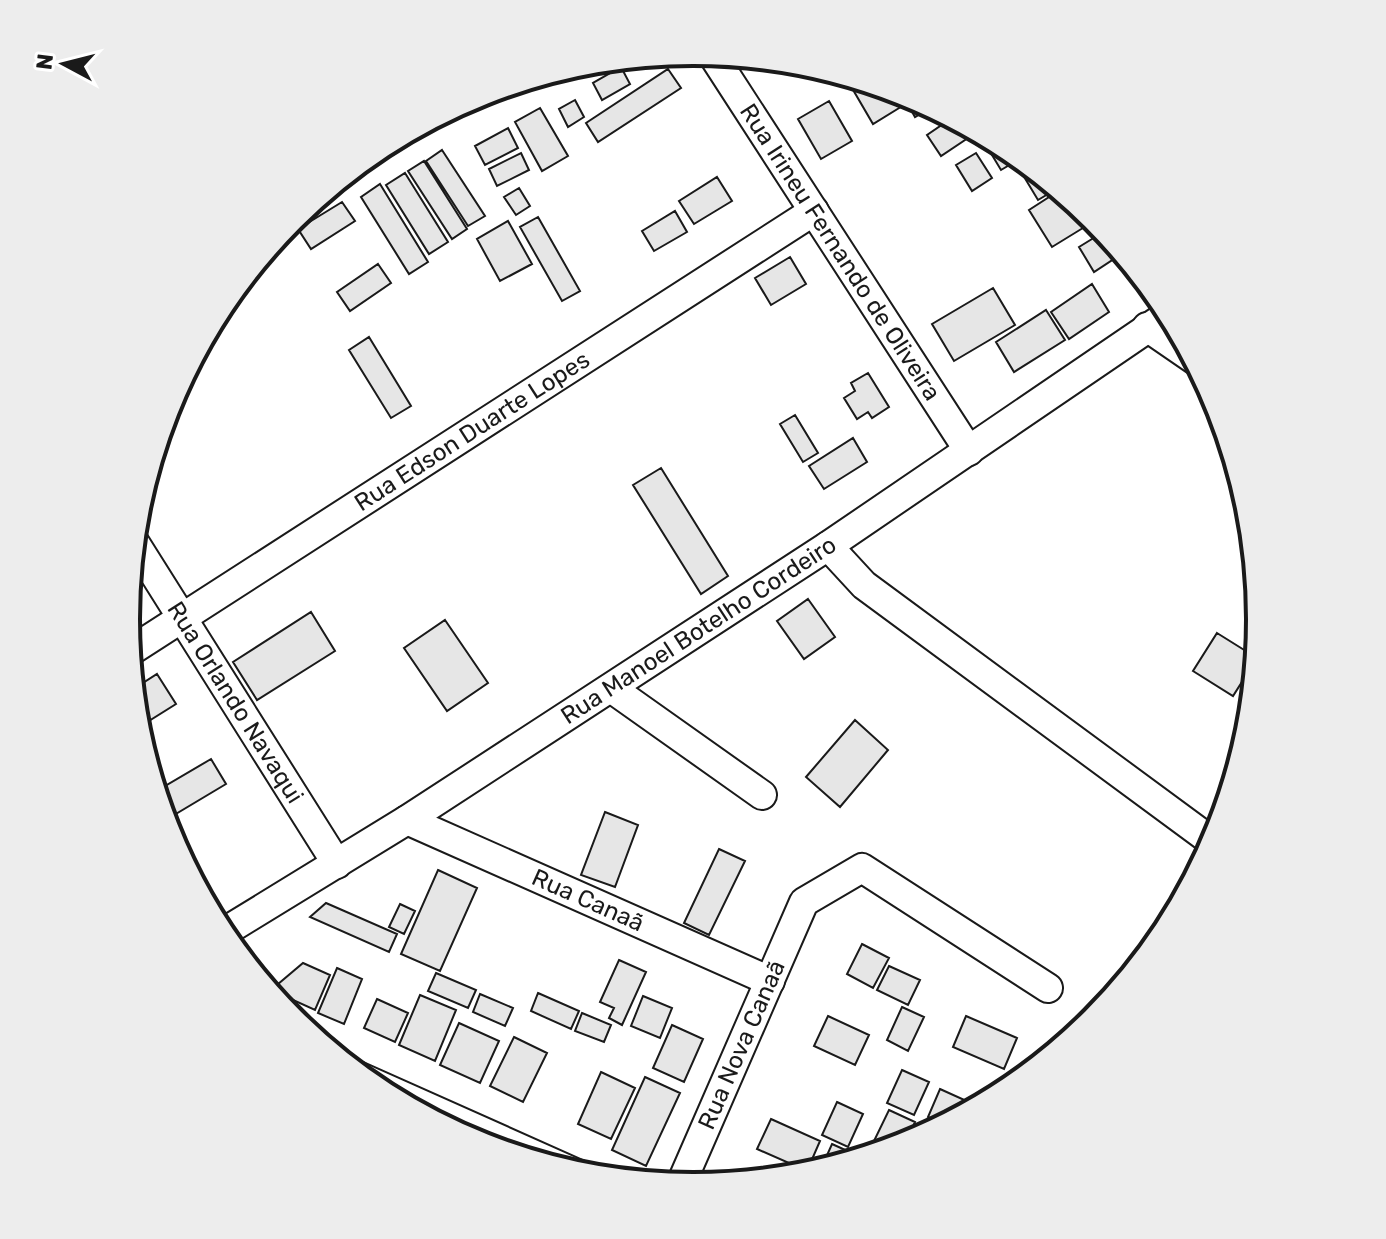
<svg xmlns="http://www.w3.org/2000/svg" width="1386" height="1239" viewBox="0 0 1386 1239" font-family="Rubik,sans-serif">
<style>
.building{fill:#e6e6e6;stroke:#1a1a1a;stroke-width:2}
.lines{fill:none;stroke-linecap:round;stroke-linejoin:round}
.minor-casing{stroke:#1a1a1a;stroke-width:32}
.minor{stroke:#fff;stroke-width:28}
.labels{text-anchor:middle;stroke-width:6;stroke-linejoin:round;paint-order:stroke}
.street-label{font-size:24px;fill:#1a1a1a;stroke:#fff}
.rim{fill:none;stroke:#1a1a1a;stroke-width:4}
</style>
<rect width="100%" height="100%" fill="#fff"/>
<path class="building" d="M621,67L630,84L602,100L593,83Z
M668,69L681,88L598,142L586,123Z
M864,81L896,91L904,105L873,124L852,88Z
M901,92L911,95L932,107L915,117Z
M575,100L584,117L568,127L559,109Z
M829,101L852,141L821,159L798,119Z
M540,108L568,156L542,171L515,122Z
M952,118L963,123L971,136L941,156L927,135Z
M508,128L518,148L485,165L475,146Z
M988,137L1009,148L1021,158L1001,170L983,140Z
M442,150L485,216L468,226L426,161Z
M521,153L529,170L497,186L489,169Z
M976,153L992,178L972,191L956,165Z
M424,161L467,229L452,239L408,171Z
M1029,164L1058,188L1038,200L1020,170Z
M405,173L448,242L429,254L386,185Z
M717,177L732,201L694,224L679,201Z
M380,184L428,262L409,274L361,197Z
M519,188L530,206L516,215L504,197Z
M1060,190L1096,220L1052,247L1029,210Z
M342,202L355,221L311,249L298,229Z
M675,211L687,232L654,251L642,231Z
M538,217L580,291L562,301L520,227Z
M508,221L532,264L500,281L477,239Z
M1105,231L1123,253L1094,272L1079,247Z
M790,257L806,284L771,305L755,278Z
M378,264L391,283L350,311L337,292Z
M1092,284L1109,312L1069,339L1051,312Z
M993,288L1015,325L954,361L932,324Z
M1046,310L1065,340L1014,372L996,342Z
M369,337L411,406L391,418L349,350Z
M868,373L889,407L872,418L868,412L857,419L844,398L855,391L851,383Z
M795,415L818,453L803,462L780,424Z
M853,438L867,462L824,489L809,466Z
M661,468L728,576L701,594L633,485Z
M808,599L835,637L804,659L777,621Z
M311,612L335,651L257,700L233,662Z
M445,620L488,683L447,711L404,648Z
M1217,633L1257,658L1233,696L1193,671Z
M157,674L176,704L136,729L132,690Z
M855,720L888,750L840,807L806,777Z
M211,759L226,784L164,821L155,792Z
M605,812L638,825L615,887L581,875Z
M719,849L745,861L709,935L684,923Z
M438,870L477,888L440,971L401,954Z
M326,903L397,934L389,952L310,917Z
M400,904L415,911L404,934L389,927Z
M862,944L889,958L873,988L847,974Z
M619,960L646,972L622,1025L609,1018L614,1008L600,1002Z
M303,963L330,975L315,1010L271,990Z
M889,966L920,980L908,1005L877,990Z
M337,968L362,979L344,1024L318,1013Z
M436,973L476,990L468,1008L428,991Z
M538,993L579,1011L571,1029L531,1011Z
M480,994L513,1008L505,1026L473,1012Z
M420,995L456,1010L435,1061L399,1045Z
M643,996L672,1008L660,1038L631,1026Z
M377,999L408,1013L395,1042L364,1028Z
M902,1007L924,1017L908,1051L887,1040Z
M582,1013L611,1025L604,1042L575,1031Z
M828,1016L869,1035L855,1065L814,1046Z
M966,1016L1017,1038L1004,1069L953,1047Z
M459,1023L499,1041L480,1083L440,1065Z
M672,1025L703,1039L684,1082L653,1068Z
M514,1037L547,1053L523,1102L490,1086Z
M902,1070L929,1082L914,1115L887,1103Z
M601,1072L635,1088L611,1139L578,1124Z
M645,1077L680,1093L646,1166L612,1150Z
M940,1089L980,1107L946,1125L928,1117Z
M837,1102L863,1114L848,1147L822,1135Z
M889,1110L915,1122L904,1146L888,1150L873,1143Z
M771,1119L820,1141L807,1171L757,1149Z
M832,1144L852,1153L847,1163L820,1171Z"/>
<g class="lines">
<g class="minor-casing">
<g id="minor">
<path id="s1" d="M712,54L969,451"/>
<path d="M1147,327L1195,360"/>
<path id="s2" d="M133,540L337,864"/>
<path d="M828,546L864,585L1214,843"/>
<path id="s3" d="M129,652L814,211"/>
<path d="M611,688L762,795"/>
<path id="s4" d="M407,820L770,981"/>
<path id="s5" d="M221,934L407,820L828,546L1170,313"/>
<path d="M358,1076L582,1176"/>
<path id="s6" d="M680,1186L804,902L862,868L1048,988"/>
</g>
</g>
<use href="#minor" class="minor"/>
</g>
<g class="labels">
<g class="street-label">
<text dy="8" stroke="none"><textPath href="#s1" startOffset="236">Rua Irineu Fernando de Oliveira</textPath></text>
<text dy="8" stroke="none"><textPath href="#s3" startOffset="408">Rua Edson Duarte Lopes</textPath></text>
<text dy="8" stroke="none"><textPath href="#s5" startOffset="566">Rua Manoel Botelho Cordeiro</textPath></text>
<text dy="8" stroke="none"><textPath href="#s2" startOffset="192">Rua Orlando Navaqui</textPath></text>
<text dy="8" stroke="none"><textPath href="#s4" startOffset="198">Rua Canaã</textPath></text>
<text dy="8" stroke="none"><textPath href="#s6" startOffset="154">Rua Nova Canaã</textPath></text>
</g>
</g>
<path d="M0 0H1386V1239H0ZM140 619a553 553 0 1 1 1106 0a553 553 0 1 1-1106 0Z" fill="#ededed" fill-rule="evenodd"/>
<path class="rim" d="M140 619a553 553 0 1 1 1106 0a553 553 0 1 1-1106 0Z"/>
<g transform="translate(64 64) rotate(277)" stroke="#ffffff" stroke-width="6" paint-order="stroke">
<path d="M0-6L14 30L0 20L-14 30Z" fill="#1a1a1a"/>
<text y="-12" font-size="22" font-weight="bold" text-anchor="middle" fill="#1a1a1a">N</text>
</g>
</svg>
